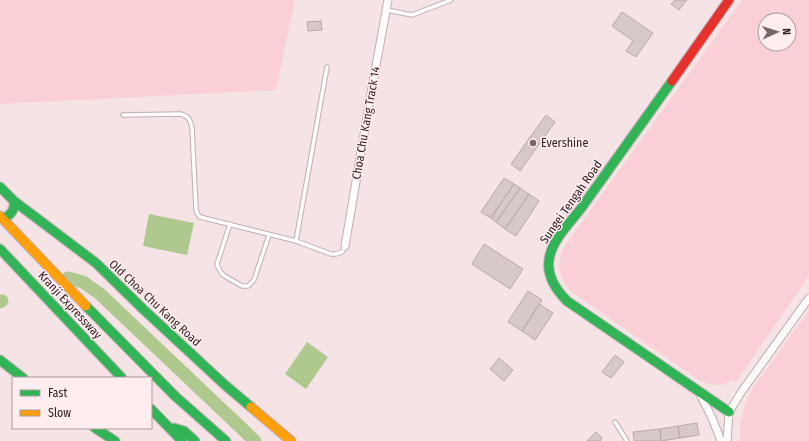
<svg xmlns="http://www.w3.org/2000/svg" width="809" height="441" viewBox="0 0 809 441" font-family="'Fira Sans Condensed',sans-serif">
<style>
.green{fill:#fad0d6;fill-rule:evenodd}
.water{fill:#aec88d}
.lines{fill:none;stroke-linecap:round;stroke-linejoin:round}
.river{stroke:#aec88d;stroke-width:13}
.building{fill:#d7c8ca;stroke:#b8a9ac}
.lane-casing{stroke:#bfafb1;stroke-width:5.5}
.street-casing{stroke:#bfafb1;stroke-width:9}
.fast-casing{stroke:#bfafb1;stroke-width:11}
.slow-casing{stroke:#bfafb1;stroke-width:11}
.jam-casing{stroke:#bfafb1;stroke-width:11}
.lane{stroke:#fefbfb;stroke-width:3.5}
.street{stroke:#fefbfb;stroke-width:7}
.fast{stroke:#30b455;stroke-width:9}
.slow{stroke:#ff9f0a;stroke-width:9}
.jam{stroke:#e5322d;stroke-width:9}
.poi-dot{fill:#766668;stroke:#ffedf0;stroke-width:1.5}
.labels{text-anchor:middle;stroke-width:3;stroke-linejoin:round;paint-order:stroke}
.street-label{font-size:12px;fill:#312224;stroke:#ffedf0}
.poi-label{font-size:12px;fill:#312224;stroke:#ffedf0;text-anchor:start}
</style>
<rect width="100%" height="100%" fill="#f5e3e6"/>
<path class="green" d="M0,0H295L276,90L0,104Z
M742,0H809V276L736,382L734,380C722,387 711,386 699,380L572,292C558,278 556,265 564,247ZM765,20H789V44H765Z
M809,310V441H740V425L744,408L752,389Z"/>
<path class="water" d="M149,214L194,223L187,255L143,246Z
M307,342L328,357L306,389L285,374Z"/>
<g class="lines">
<path class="river" d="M68,278L83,282L100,294L255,441
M0,302L2,301"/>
</g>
<path class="building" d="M675,0H687L679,10L671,4Z
M622,12L653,33L636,57L626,51L633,41L612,26Z
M321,21L322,30L308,31L307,22Z
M546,115L555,122L520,171L511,164Z
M504,178L514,184L491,218L481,212Z
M514,184L520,188L496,222L491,218Z
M520,188L529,194L505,229L496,222Z
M529,194L539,201L516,236L505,229Z
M484,244L523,269L510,289L472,264Z
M528,291L542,300L522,331L508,322Z
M539,304L553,313L535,340L522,331Z
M615,355L624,362L611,378L602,372Z
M499,358L513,370L504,381L490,369Z
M697,423L699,435L680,438L678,426Z
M678,426L680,438L661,441L660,429Z
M660,429L661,441H634L633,432Z
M596,432L602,438L600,441H587Z"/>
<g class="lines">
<g class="lane-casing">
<path id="lane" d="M387,10L412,15L451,0
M123,115L181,114C189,117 190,119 192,128L196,209L197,213L200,217L296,241L331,254H336L342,252L345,246
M230,224L217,264L219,269L223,275L242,286H248L254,280L269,235
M296,241L327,67
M615,422L627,441"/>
</g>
<g class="street-casing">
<path id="street" d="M345,246L373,82L388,0
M699,392L712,418L721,441
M727,441L729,412L742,391L809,298"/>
</g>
<g class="fast-casing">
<path id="fast" d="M672,81C642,123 612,165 582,207C571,222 554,238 550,255C545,273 555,289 567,301L729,412
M0,187L14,201L96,263L143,309L225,385L251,407
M3,219C11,215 15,210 14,201
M0,249L122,378
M86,306L175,396L226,441
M0,360L23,378
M151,409L182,441
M95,428L115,441
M174,428L184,431L195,441"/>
</g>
<g class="slow-casing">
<path id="slow" d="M0,216L86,306
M251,407L291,441"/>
</g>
<g class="jam-casing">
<path id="jam" d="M672,81L729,0"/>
</g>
<use href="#lane" class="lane"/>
<use href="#street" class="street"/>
<use href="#fast" class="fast"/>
<use href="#slow" class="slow"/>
<use href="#jam" class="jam"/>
</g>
<circle class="poi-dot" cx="533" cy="143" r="4"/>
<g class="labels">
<g class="street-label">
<text transform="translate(366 123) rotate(-80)" y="4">Choa Chu Kang Track 14</text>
<text transform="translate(571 202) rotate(-55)" y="4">Sungei Tengah Road</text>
<text transform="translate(155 303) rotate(43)" y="4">Old Choa Chu Kang Road</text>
<text transform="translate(70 305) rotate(47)" y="4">Kranji Expressway</text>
</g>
<g class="poi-label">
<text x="541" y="147">Evershine</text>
</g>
</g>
<rect x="12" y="377" width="140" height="52" fill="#ffedf0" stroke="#ad9c9e"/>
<rect x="20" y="390" width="20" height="6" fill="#30b455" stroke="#ad9c9e"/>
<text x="48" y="397" font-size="12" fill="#312224">Fast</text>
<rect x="20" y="410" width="20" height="6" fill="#ff9f0a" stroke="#ad9c9e"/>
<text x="48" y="417" font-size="12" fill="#312224">Slow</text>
<g transform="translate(777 32) rotate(87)"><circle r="19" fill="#ffedf0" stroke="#ad9c9e"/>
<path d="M0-3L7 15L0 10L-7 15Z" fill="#766668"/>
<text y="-6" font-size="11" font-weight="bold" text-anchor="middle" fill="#312224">N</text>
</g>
</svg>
